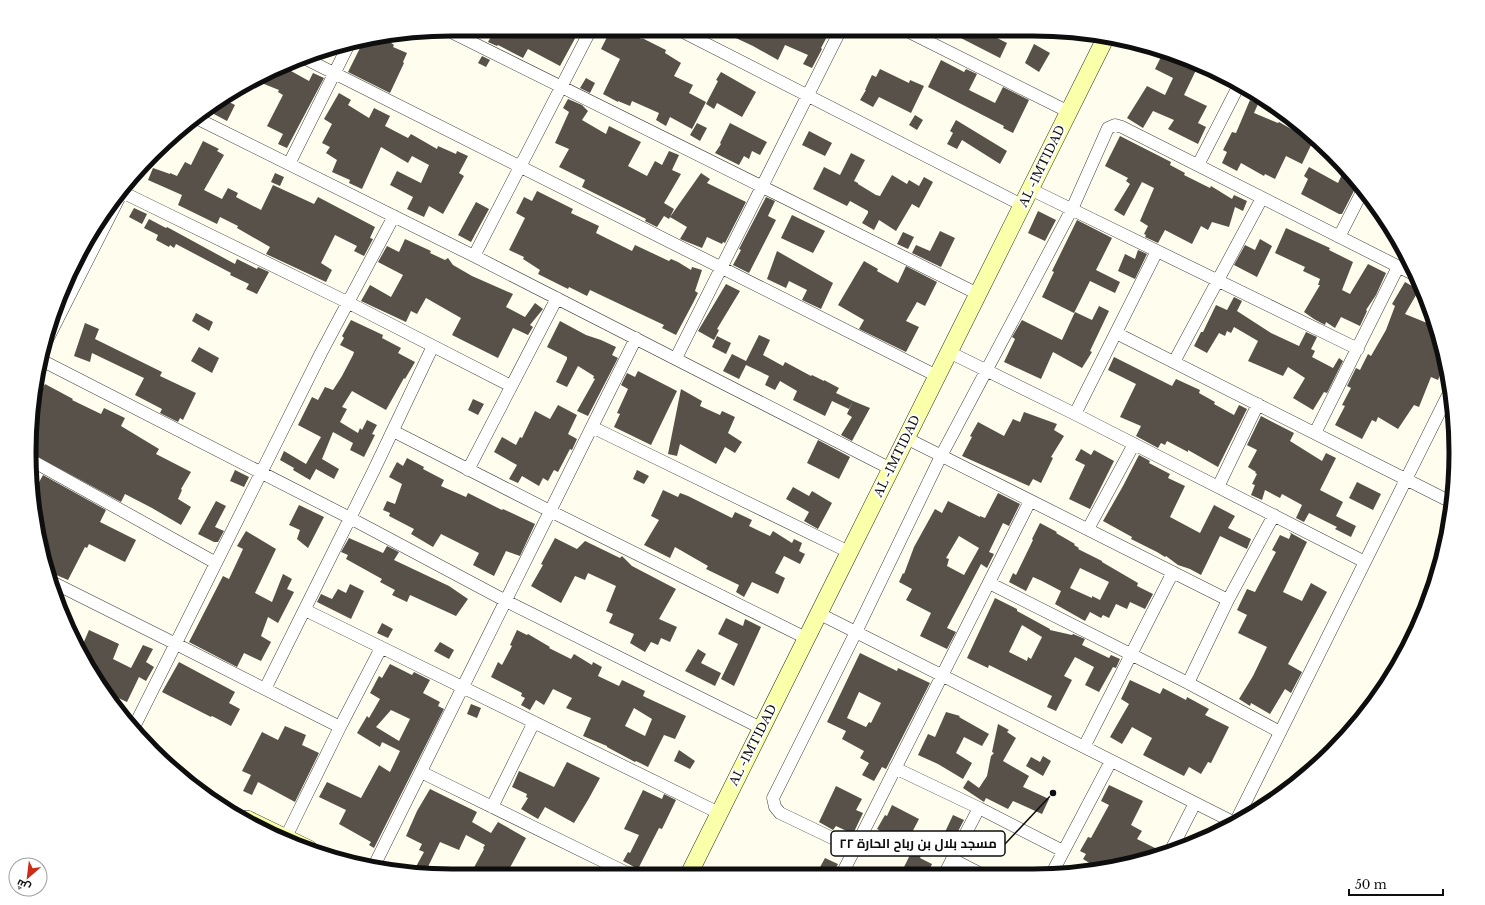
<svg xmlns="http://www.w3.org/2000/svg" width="1485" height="905" viewBox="0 0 1485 905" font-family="'Libre Baskerville',Cairo,serif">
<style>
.building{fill:#575149;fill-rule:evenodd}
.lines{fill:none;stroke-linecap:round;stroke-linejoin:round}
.street-casing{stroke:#414141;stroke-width:13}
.secondary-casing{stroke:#303030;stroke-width:18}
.street{stroke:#fff;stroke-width:12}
.secondary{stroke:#faffa9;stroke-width:17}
.labels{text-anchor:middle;stroke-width:4;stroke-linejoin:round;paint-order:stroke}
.street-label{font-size:12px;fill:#0e0e0e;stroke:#fff}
.rim{fill:none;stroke:#0e0e0e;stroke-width:5}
.leader{fill:none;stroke:#0e0e0e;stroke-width:1.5}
.callout-dot{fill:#0e0e0e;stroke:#fff;stroke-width:1.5}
.callout{fill:#fff;stroke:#0e0e0e;stroke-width:1.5}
.callout-label{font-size:13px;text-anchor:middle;font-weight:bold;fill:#0e0e0e}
</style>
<rect width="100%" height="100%" fill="#fffeee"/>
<path class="building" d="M493,33H578L560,66L528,49L523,58L498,45L497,46L488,42Z
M609,33L619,38L622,33H629L642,39V38L666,50L665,53L681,63L674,76L693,85L689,93L706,102L692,129L670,117L666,126L656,120L659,113L632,101L630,106L618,101V102L603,94L620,59L601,49Z
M725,33H829L821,48L822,49L812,68L803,64L808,55L785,45L778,60L753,46Z
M951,33H987L1007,43L1000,58Z
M382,36L394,45L393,47L407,53L403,62L404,63L390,93L348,72L364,40Z
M1034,44L1050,53L1039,72L1025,63Z
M1163,53L1176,60L1178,57L1194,61L1199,64L1184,95L1207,106L1198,123L1206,127L1198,144L1168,129L1174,120L1153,111L1143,128L1127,118L1147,86L1165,95L1173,78L1155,69Z
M482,56L490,60L486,67L478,63Z
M941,60L964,72L966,69L977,74L969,90L995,103L1003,87L1029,100L1013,133L1003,128L1004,126L928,87Z
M282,66L309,81L313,73L324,78L287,148L278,144L283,134L267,126L283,95L278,92L279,90L254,80L265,73Z
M880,69L909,83L910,80L924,86L911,113L879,97L873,107L860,100L866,90H865L872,75L876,77Z
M721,72L756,92L742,117L717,103L714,109L706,104L718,81L716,80Z
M586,78L595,83L590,93L580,88Z
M339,93L351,100L348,105L369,118L374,108L390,116L385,126L408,138L411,134L437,149L438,146L456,154L457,151L468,156L459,173L464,176L443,214L429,206L424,217L407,209L413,197L390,185L397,171L421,183L429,165L412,156L408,163L381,147L362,189L349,183L350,180L332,172L337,160L326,153L330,147L322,143L332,124L324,119Z
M223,99L235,105L227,121L210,112L213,105Z
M568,99L582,105L588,111L582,120L606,134L609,126L641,142L628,166L647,176L655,161L662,165L669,151L679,155L672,170L681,174L664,203L674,209L669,219L664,216L657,227L645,221L646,219L582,187L585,180L559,167L569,149L555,143L569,112L563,108Z
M1250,100L1258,104L1254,113L1278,123L1279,122L1293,130L1294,128L1311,135L1314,139L1302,164L1286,156L1275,179L1265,174L1264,176L1241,163L1237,171L1222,163L1227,152L1223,150L1232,132L1236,133Z
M915,115L923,120L917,130L909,125Z
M956,120L1007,151L1000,164L962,140L957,149L947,144L953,133L950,131Z
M697,123L707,128L700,141L690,135Z
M730,123L767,142L760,155L752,151L749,159L744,156L739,165L715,153L721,144L720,143Z
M809,131L832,143L825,156L802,145Z
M1120,136L1171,162L1170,165L1185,173L1184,175L1210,188L1211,186L1232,199L1234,195L1247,201L1243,211L1235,207L1229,227L1212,222L1208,230L1201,226L1192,244L1165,230L1158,243L1145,237L1146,235L1144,234L1148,226L1140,221L1154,188L1142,182L1124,216L1114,210L1130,184L1126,181L1128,178L1105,166Z
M203,141L219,149L217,151L224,155L204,190L222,199L228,188L238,193L236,197L261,210L273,185L314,204L318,197L375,227L370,238L373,239L364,256L354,251L357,246L335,235L321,263L332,270L326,282L266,254L270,247L237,228L238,226L220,217L217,224L178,205L182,195L148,180L153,168L170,174V173L177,176L185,162L191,165Z
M851,153L865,160L854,181L858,183V184L876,195L880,196L892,175L907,184L909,180L919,186L924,177L933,182L919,208L912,204L896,231L879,220L874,230L862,223L868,213V211L850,201L847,206L813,189L824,167L840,175Z
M1309,167L1338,183L1345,168L1351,173L1358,183L1342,214H1339L1301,194L1308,179L1304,176Z
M275,173L284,177L280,186L271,182Z
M701,173L710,179L707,183L746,202L725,243L723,242L722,244L707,237L702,248L680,239L687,227L670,217Z
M537,191L573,209L571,213L599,226L596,233L632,251L635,245L669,261L671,259L678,262L691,270L692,267L702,270L695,291L698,293L693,303L676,335L662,328L664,325L590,290L587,296L569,287L568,289L538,274L540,270L523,259L524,257L509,250L525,218L516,213L524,197L532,201Z
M766,197L775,201L768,216L776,220L749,273L733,265L741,250L739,249Z
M476,202L489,209L471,242L458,235Z
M134,208L147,214L142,224L129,217Z
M1038,211L1056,220L1045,241L1028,233Z
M792,215L825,231L813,253L781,238Z
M149,219L166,228L167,227L235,264L237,259L257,269L258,267L269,272L257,294L246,289L249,284L230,275L231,273L176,244L174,248L170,245L169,247L156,240L158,235L144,228Z
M1077,220L1112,238L1096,270L1120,282L1115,293L1090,281L1074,313L1042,297L1054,272L1052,271Z
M1286,228L1330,248L1329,250L1353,262L1342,290L1350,294L1368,264L1386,273L1376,295L1366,310L1367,311L1360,326L1341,317L1335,328L1326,322L1325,325L1314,319L1304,312L1320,285H1318L1320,279L1303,271L1305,267L1275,253Z
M940,231L955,238L941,267L912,253L916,245L930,251Z
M903,232L914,237L908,249L897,244Z
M405,239L431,251L430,253L445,260L448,258L453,265L472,276L513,294L506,307L525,317L535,303L543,309L530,325L533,327L528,335L513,328L498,358L452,335L461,318L426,298L417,314L411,311L406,322L361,301L370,285L391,297L403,275L378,262L387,246L399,252Z
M1260,239L1272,246L1257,277L1234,265L1245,245L1255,250Z
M1138,250L1147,254L1135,279L1118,271L1125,254L1135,259Z
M777,251L833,283L821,309L802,300L807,290L789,281L786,288L767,279Z
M864,261L878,269L877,271L898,283L906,266L937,282L925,306L917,302L906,321L919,327L906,352L859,329L864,320L838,305Z
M1405,282L1419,290L1405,314L1427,323L1432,314L1445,364L1438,380L1431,377L1419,407L1414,405L1398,429L1378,417L1376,422L1372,420L1362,439L1335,425L1345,406L1342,405L1351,388L1347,386L1356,368L1360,370L1368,354L1371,356L1386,330L1395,306L1392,304Z
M726,284L740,291L717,329L719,330L714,340L698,331Z
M1234,297L1242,301L1237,311L1271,333L1299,346L1306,332L1317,337L1311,349L1315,351L1312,357L1333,368L1339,358L1343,361L1327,393L1324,392L1313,410L1293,398L1305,378L1288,367L1283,376L1248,361L1258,341L1234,327L1231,333L1227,331L1225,336L1219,333L1207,353L1194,346L1201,332H1203L1216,305L1227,310Z
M1099,306L1109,311L1090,351L1092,352L1082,368L1053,352L1041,379L1004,362L1015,339L1012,337L1022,320L1062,340L1075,312L1092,320Z
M196,313L213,322L209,331L192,321Z
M351,320L383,335L382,338L401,348L398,353L415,362L405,379L404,378L386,410L352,391L342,407L347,409L340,422L358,433L360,428L362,430L367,420L377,425L372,434L375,435L364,457L350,450L353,443L333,432L322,459L339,469L334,479L316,469L310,480L293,470L294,468L280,460L284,451L306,464L321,437L298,425L312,397L318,400L325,387L333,390L342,376L353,355L354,352L340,345L344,338L342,336Z
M560,321L586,335L601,340L616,347L612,355L618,358L588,416L577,411L595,379L593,378L594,376L578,366L567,387L556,382L567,359V357L547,347Z
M85,323L99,329L95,339L162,372L160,376L196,393L183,420L180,418L178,422L160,413L162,409L135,395L144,378L92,353L90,362L74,356Z
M759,335L770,340L763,355L783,366L785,362L811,376L812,375L824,381V380L839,388L836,393L853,401L849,409L832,401L825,416L793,400L797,391L780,381L775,390L765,385L769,376L746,365L739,379L723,371L732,354L746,361Z
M717,336L731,343L726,354L712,347Z
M199,347L219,358L212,373L191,361Z
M1114,357L1172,386L1176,379L1200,390L1199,393L1215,402L1214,404L1234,415L1239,405L1247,409L1218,467L1188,450V452L1167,441L1165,445L1161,443L1158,448L1136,436L1141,426L1120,417L1136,384L1108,370Z
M638,371L677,391L651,445L614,427L620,414L617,413L628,389L621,385L627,373L635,377Z
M45,384L73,399L72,400L101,414L104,408L125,418L121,426L159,449L156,454L191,472L181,489L182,490L178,499L191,507L181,525L152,508L125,494L121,502L29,452L32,410Z
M681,389L702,401L700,406L720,415L722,411L735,417L728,433L742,442L735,453L725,447L716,464L680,444L677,456L668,454Z
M473,399L484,404L478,415L468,410Z
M853,401L870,408L852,441L841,435L852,417L847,414Z
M558,405L577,415L568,434L577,439L572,450L570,449L558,472L554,470L548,481L543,478L539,486L522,476L518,483L509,479L517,465L494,452L502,437L516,445L520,437L522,438L535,411L550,419Z
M1024,412L1057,424L1054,430L1064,436L1051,457L1053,458L1041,483L1033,479L1029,486L962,456L972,437L970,436L978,422L1004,436L1013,419L1020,422Z
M1261,416L1294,433L1290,441L1322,461L1326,453L1336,458L1320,490L1343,502L1336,516L1356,526L1351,537L1335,529L1337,527L1309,513L1304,522L1296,518L1302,505L1282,494L1280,498L1265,490L1262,500L1251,495L1255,485L1252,484L1257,474L1255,473L1256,472L1248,467L1257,450L1247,445Z
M818,440L850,457L839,479L807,463Z
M1081,449L1091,455L1094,450L1114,461L1090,509L1069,499L1085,465L1075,460Z
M1139,455L1150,461L1149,463L1170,474L1168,478L1185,486L1170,517L1200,533L1214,505L1235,516L1228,528L1251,539L1247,549L1220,536L1201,575L1190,569L1178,565L1166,556L1165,557L1157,552L1131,539L1132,537L1103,521L1123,486Z
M407,458L424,467L423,469L444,480L441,486L466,497L468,493L502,510L503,509L535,524L520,556L506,551L494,576L473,565L479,553L441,534L433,547L411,534L414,529L389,516L390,513L383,510L387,501L395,504L402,484L389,477L397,462L403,466Z
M235,470L249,477L244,487L230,481Z
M637,470L649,476L644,484L633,479Z
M43,475L106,510L100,522L136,540L125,562L89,544L87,548L85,547L68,580L47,571L33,508L32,495Z
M1357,482L1381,494L1373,510L1349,498Z
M793,487L809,496L812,491L832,503L818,529L804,521L809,512L786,499Z
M663,490L678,497L680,493L688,496L732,518L735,512L752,520L749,526L770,536L773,531L792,543L794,539L802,543L799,551L805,554L800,564L784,556L775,573L785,578L778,594L752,582L744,597L736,592L739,585L706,569L708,566L675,547L670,558L644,545L659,520L651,516Z
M998,493L1020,504L1009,526L1003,523L989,552L994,554L987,568L981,564L962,600L947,628L956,632L947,649L920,636L931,613L906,600L912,589L899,582L903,573L904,574L914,547L935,509L942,513L948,501L980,517V516L985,518ZM959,536L979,548L964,575L947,566L949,559L946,558Z
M216,501L226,506L215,527L224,531L218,542H214L198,534Z
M299,505L324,517L308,548L297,539L300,530L289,525Z
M1040,523L1057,532L1056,533L1075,544L1074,545L1079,548L1078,549L1102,561V562L1138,583L1137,586L1153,594L1145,609L1130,602L1127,609L1116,604L1109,618L1103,615L1101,618L1090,612L1085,621L1055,604L1061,591L1042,581L1033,577L1026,591L1009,582L1013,573L1016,575L1033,540L1032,539ZM1080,568L1109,582L1100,600L1092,596V598L1070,588Z
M246,531L276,549L255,593L272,602L283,574L292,579L287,589L294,592L278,623L268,617L261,636L271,642L261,661L244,653L237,667L189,642L223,576L229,579L243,549L237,546Z
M1289,532L1307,542L1283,592L1302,601L1311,583L1327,592L1288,664L1302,672L1291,693L1285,689L1270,714L1251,703L1250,706L1239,699L1253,676L1267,647L1238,633L1247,615L1237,610L1247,589L1255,592L1276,552L1272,550L1280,535L1289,539L1291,534Z
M349,538L383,553L387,546L399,552L394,560L449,586L468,599L456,616L410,595L407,602L392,595L395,590L380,582L382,579L346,559L348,555L341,552Z
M555,538L577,549L585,541L620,558L622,556L632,566L676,589L659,619L677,627L670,642L661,638L658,645L651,642L645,652L630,643L634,634L609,623L613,614L606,611L616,586L588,573L585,580L575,576L561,603L531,586L543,565L541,564Z
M350,584L364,591L351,619L317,602L321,594L332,599L338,589L346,593Z
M995,598L1017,609V611L1050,629V630L1072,635L1073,634L1085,639L1082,645L1109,658L1111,655L1120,659L1116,668L1113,667L1099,692L1085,685L1094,667L1075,657L1064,676L1072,680L1056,711L1047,707L1052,696L989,665L988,668L967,658ZM1022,625L1042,637L1031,659L1028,657L1027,661L1009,652Z
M726,618L743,626L745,619L761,627L734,686L721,679L738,644L718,634Z
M382,623L393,629L388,638L377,633Z
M89,630L119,644L113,659L131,668L143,645L153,649L146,662L154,667L146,681L139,677L127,702L105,692L80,651Z
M517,630L527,635L528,634L550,647L549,648L571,659L574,654L592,665L593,662L602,667L598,676L619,686L622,680L645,691L643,696L686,716L675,739L664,735L648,767L636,761L635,762L607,747V746L583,736L591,718L566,708L572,698L553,689L544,705L536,700L530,710L521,705L525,698L521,696L522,693L491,677L498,662L502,665L512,646L510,645ZM634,708L652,719L645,736L625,726Z
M440,642L454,650L449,659L434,651Z
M698,649L706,654L701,663L721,673L715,686L685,671Z
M860,653L897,671L898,668L930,683L886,769L882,767L874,781L862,775L869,763L860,758L864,751L842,739L846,731L827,722ZM859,692L881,703L871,723L869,722L866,727L847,718Z
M179,662L235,692L229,703L240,709L231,726L212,716L211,717L162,692Z
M390,664L412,675L414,672L430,680L423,693L440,702L438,706L444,709L374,848L369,845L371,842L339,824L346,810L319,797L327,782L361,798L379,765L390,772L400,751L382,742L380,747L357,733L367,716L369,718L380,699L370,693L379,676L382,678ZM391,710L410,719L399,741L376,727Z
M1130,680L1160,694L1163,688L1186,700L1187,697L1209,709L1205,715L1229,727L1211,763L1208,762L1201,774L1189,767L1184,776L1143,755L1152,738L1132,727L1122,744L1110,737L1129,704L1121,699Z
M471,704L481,708L477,718L467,714Z
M946,712L960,716L959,717L989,734L982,746L964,737L956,753L972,763L963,779L938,764L918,755L928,734L935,737Z
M998,724L1009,730L1007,732L1016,738L1003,761L1029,776L1023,787L1049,799L1042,814L1013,801L1008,809L986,798L984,802L963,788L968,780L979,788L987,776L991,756L994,753L992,752Z
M285,726L306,735L302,745L319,753L295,802L258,782L252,795L243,791L251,775L242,771L262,732L278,740Z
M679,750L695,761L690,769L674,761Z
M1043,756L1051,761L1043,776L1026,766L1031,757L1040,762Z
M567,762L600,778L588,800L574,823L545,807L538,819L521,809L528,798L526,797L527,794L512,787L519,771L554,787Z
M1109,785L1143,801L1131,825L1142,831L1137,839L1157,849L1153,857L1142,862L1099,869L1083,859L1086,854L1080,851L1088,837L1091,838L1109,805L1101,801Z
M836,786L862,799L856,810L863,813L853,834L836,826L833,830L819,822Z
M430,789L477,812L472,822L491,833L498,822L526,838L507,873H471L484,849L483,848L485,845L466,835L459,850L440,842L425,873L413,872L424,852L419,850L422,844L406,836L417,811Z
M643,790L662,799L664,794L676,800L662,829L659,828L638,869L623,861L628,852L630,853L639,835L624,829Z
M892,805L919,819L906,844L877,829L885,815L887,816Z
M953,815L964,820L955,837L945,832Z
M915,838L926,843L920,858L932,864L927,875L919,874L904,867L913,849L911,847Z
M825,858L838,864L833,874H830L819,869Z"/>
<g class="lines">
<g class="street-casing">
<path id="street" d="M453,33L978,294
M685,33L1022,205
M911,33L1069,112
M302,57L937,376
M194,117L474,256L891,469
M289,164L349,44
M1198,165L1238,87
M1030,189L1358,349
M122,192L347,302L511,386
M1339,237L1363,190
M474,256L589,33
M1116,333L1451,502
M44,346L124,188
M949,352L1075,414L1365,562
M676,358L839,33
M41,360L350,518L506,601L761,728
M1174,362L1262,198
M1075,414L1157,251
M592,427L849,552
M393,431L550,511L806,638
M1315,433L1398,267
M906,438L1228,600
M29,459L216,563
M468,470L557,298
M1218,487L1258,404
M1088,529L1134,444
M50,581L176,644L340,727
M989,583L1188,683L1280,732
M305,610L719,813
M818,613L1235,823
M1188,683L1228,600L1274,515
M265,689L373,472L433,346
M134,727L321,353L394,216
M1084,747L1173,572
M895,768L979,808L1063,851
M421,772L627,873
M492,807L534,722
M1235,823L1451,389
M286,837L340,727L381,648
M855,849L780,813L775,807L773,798L856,632L941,456L1072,209L1108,128L1115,125L1122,127L1415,275
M1171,850L1195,803
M952,859L983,875
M374,866L636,338
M842,874L1030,501
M944,875L979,808
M1051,875L1111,761"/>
</g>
<g class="secondary-casing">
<path id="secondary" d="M247,819L309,849
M689,874L1106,37"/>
</g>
<use href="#street" class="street"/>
<use href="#secondary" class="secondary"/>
</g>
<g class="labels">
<g class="street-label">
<text transform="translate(1042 166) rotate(-64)" y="4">AL -IMTIDAD</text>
<text transform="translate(897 456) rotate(-64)" y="4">AL -IMTIDAD</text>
<text transform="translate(753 745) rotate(-63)" y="4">AL -IMTIDAD</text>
</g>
</g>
<path d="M0 0H1485V905H0ZM452 36H1033A416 416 0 0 1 1449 452V453A416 416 0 0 1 1033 869H452A416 416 0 0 1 36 453V452A416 416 0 0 1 452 36Z" fill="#fff" fill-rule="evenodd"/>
<path class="rim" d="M452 36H1033A416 416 0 0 1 1449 452V453A416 416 0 0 1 1033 869H452A416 416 0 0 1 36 453V452A416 416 0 0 1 452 36Z"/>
<path class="leader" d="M1053 793L1005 844"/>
<circle class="callout-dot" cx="1053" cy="793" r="4"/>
<rect class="callout" x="831" y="831" width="174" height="25" rx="4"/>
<g class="callout-label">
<text x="918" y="848">مسجد بلال بن رباح الحارة ٢٢</text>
</g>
<g transform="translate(28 877) rotate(208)"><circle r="19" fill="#ffffff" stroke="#9f9f9f"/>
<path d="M0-3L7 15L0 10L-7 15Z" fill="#cc2c17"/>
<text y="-6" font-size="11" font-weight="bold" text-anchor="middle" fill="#0e0e0e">ش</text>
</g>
<path d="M1349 889v6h94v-6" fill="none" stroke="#0e0e0e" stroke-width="2"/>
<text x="1355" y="889" font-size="12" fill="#0e0e0e" stroke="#ffffff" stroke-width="3" paint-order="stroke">50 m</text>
</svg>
